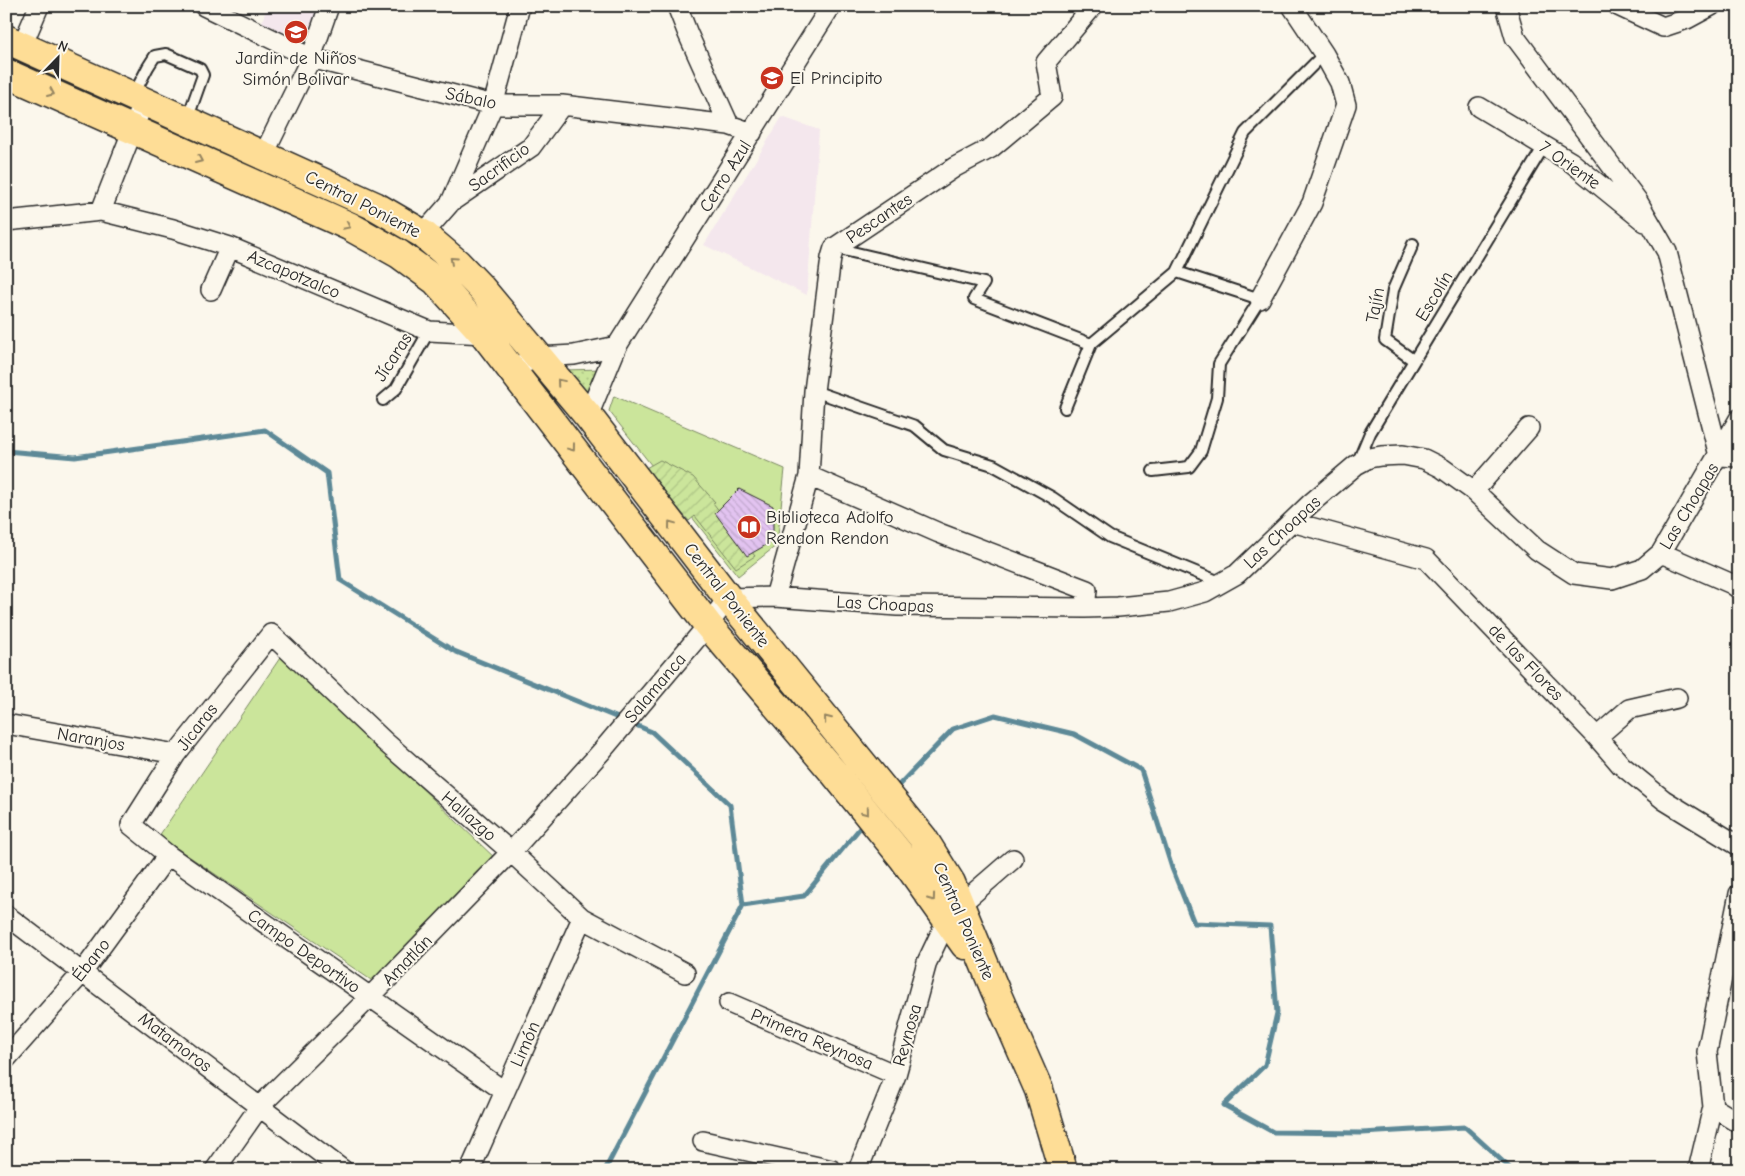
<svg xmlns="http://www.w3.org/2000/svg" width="1745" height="1176" viewBox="0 0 1745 1176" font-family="'Comic Neue',sans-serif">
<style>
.built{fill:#f4e7ed}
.grass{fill:url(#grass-dots);stroke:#7b8863}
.park{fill:#cbe59b;stroke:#7b8863}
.garden{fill:url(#garden-furrows);stroke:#7b8863}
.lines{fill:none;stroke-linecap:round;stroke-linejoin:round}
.stream{stroke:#5d8997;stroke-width:5}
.building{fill:url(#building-back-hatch);stroke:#2b2b2b}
.service-casing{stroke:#2b2b2b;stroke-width:14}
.minor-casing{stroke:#2b2b2b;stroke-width:22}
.primary-casing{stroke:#2b2b2b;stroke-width:31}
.service{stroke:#fbf7ec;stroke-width:10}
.minor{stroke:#fbf7ec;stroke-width:19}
.primary{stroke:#fedd96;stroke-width:28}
.oneway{stroke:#948460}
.labels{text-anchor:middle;stroke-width:4;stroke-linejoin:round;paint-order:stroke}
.poi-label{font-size:18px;fill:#2b2b2b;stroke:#fbf7ec;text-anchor:start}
.street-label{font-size:18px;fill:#2b2b2b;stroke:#fbf7ec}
</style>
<defs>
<pattern id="grass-dots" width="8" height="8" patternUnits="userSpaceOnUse" patternTransform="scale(1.25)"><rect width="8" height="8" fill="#cbe59b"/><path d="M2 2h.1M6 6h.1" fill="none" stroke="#aec586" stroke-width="1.8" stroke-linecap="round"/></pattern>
<pattern id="garden-furrows" width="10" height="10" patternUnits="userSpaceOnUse" patternTransform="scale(1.25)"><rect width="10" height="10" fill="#cbe59b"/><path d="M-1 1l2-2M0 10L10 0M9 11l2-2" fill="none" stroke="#aec586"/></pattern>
<pattern id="building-back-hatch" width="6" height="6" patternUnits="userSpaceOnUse" patternTransform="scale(1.25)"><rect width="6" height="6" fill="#e2c3f0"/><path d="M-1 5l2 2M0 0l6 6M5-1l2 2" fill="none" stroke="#c2a8ce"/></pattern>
</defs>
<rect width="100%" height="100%" fill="#fbf7ec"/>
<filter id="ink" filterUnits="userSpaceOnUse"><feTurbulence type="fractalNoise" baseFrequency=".02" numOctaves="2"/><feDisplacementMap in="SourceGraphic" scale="10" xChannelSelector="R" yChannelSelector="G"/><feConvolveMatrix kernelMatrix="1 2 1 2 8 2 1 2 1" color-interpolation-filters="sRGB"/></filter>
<g filter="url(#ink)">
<path class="built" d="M267,6H318L304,42L262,22Z
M782,117L819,130L807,295L704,245Z"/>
<path class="grass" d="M604,369L587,402L563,370Z"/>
<path class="park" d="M614,396L785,469L777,545L738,576L609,411Z
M282,655L498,861L374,982L159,836Z"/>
<path class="garden" d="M660,460L693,477L715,502L713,503L755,556L736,568L695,516L689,521L644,469Z"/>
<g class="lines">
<path class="stream" d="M6,451L75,457L265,430L327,473L340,580L454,651L623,720
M893,791L953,729L995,715L1074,734L1141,770L1172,868L1194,923L1270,926L1277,1013L1265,1065L1224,1105L1273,1132L1362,1133L1465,1127L1512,1170
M743,905L804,896L864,823
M605,1170L743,905L730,805L652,732L631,723"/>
</g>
<path class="building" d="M739,489L773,506V541L747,556L715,513Z"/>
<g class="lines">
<g class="service-casing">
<path id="service" d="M133,96L148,67L155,56L166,54L200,69L203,75L187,120
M1413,244L1393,290L1385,340L1413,360
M835,248L984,283L974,299L1091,344
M814,391L915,426L944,450L993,465L1053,498L1110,537L1222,583
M383,400L396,389L429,331
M1065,408L1091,344L1177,272L1245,133L1324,54
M1357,464L1370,433L1544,146
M1153,471L1189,467L1201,451L1217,398L1219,364L1260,299L1177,272"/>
</g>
<g class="minor-casing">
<path id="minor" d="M204,6L311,58L493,105H562L729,125L752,133
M677,6L688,34L729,125
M1506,6L1515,37L1637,200L1667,252L1719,456L1739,457
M1618,6L1663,27L1687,19L1711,6
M22,46L39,6
M1479,107L1571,162L1645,222
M263,156L311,58L329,6
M451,202L531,147L562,105
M101,211L144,101
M6,221L101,211L173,229L230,247L429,331L484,334
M423,234L451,202L493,105L520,6
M211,290L230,247
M1260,299L1312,203L1346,105L1340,83L1324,54L1292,6
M511,369L538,357L574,355L617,346
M588,416L617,346L831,6
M809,476L939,533L1087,590L1085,608
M1474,491L1529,428
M1292,522L1426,559L1597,737L1621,765L1664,800L1739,846
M1661,553L1732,584L1739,589
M775,597L809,476L814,391L831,258L834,248L955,167L991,148L1052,97L1046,62L1093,6
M6,724L176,754
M1597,737L1629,709L1677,698
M6,915L343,1170
M729,1003L896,1075
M6,1059L82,973L168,855
M504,1091L168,855L131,825L176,754L271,634L384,741L511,852L582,918L685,973
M1713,1107L1739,1123
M703,1141L832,1170
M215,1170L260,1106L370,997L511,852L601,752L708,625L728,598L775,597L897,606L1085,608L1118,607L1169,602L1205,592L1237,574L1310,504L1356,465L1369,458L1381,456L1403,455L1424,459L1442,468L1474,491L1537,550L1574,574L1612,579L1642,569L1661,553L1739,419
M470,1170L582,918
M858,1170L896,1075L927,962L947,920L961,904L1013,859
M1698,1170L1713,1107L1707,1052L1739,894"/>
</g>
<g class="primary-casing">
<path id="primary" d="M6,39L375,206L423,234L457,263L481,288L588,416L728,598L923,838L951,883L995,990L1039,1090L1063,1170
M6,73L349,226L399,254L436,281L484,334L708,625L835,774L903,858L965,945"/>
</g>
<use href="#service" class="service"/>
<use href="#minor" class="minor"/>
<use href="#primary" class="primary"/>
</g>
<defs><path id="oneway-chevron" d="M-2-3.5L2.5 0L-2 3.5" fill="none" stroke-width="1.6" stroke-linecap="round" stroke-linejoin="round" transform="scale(1.25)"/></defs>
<g class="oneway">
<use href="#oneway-chevron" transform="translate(51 93) rotate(24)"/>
<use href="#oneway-chevron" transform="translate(199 160) rotate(24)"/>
<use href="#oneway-chevron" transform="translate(347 226) rotate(26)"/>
<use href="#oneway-chevron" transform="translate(453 260) rotate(-138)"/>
<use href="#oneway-chevron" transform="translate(560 382) rotate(-130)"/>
<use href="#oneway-chevron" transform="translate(572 448) rotate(53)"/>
<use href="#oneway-chevron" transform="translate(671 524) rotate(-127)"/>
<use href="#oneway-chevron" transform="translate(827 719) rotate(-129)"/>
<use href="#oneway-chevron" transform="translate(866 812) rotate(51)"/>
<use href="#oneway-chevron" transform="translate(932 898) rotate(54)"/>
</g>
</g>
<defs>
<g id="school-disc" transform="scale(1.25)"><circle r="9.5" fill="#c8321e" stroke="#fbf7ec"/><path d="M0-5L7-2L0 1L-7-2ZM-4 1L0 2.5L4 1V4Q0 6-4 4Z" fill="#fff"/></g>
<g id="library-disc" transform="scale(1.25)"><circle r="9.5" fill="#c8321e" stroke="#fbf7ec"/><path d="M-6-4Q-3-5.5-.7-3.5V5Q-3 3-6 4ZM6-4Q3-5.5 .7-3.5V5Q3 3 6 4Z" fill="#fff"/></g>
</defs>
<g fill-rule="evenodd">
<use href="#school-disc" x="296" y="32"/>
<use href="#school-disc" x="772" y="78"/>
<use href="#library-disc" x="749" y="527"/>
</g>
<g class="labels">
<g class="poi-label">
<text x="296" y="64" text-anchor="middle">Jardin de Niños<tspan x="296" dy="21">Simón Bolivar</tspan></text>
<text x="790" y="84">El Principito</text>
<text x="766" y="523">Biblioteca Adolfo<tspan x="766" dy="21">Rendon Rendon</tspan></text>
</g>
<g class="street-label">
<text transform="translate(471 98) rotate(12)" y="6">Sábalo</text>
<text transform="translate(1570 165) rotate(35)" y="6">7 Oriente</text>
<text transform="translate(499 167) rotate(-36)" y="6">Sacrificio</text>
<text transform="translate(725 176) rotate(-58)" y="6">Cerro Azul</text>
<text transform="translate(363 204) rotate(27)" y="6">Central Poniente</text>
<text transform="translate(879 218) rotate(-34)" y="6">Pescantes</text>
<text transform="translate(294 274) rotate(23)" y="6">Azcapotzalco</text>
<text transform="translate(1434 296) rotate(-59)" y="6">Escolín</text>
<text transform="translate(1375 305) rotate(-79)" y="6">Tajín</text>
<text transform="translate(393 357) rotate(-57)" y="6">Jícaras</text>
<text transform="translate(1689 506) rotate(-59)" y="6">Las Choapas</text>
<text transform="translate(1282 532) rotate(-43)" y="6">Las Choapas</text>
<text transform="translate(727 595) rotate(52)" y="6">Central Poniente</text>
<text transform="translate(885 604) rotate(3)" y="6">Las Choapas</text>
<text transform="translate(1526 662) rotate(46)" y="6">de las Flores</text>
<text transform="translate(655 688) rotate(-50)" y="6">Salamanca</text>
<text transform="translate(197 727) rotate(-52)" y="6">Jicaras</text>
<text transform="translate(91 739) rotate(10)" y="6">Naranjos</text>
<text transform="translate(469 816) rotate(41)" y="6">Hallazgo</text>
<text transform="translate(964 921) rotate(66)" y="6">Central Poniente</text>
<text transform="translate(304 951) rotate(35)" y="6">Campo Deportivo</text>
<text transform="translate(91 960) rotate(-52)" y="6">Ébano</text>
<text transform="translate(407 960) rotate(-46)" y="6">Amatlán</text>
<text transform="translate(907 1035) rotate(-74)" y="6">Reynosa</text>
<text transform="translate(812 1039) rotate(23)" y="6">Primera Reynosa</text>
<text transform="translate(175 1042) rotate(37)" y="6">Matamoros</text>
<text transform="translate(525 1044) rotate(-66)" y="6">Limón</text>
</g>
</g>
<rect width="1745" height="1176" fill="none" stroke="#fbf7ec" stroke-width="25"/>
<rect x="12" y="12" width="1720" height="1151" fill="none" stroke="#2b2b2b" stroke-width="2" filter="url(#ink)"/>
<g transform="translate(58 58) rotate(23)" stroke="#fbf7ec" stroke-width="4" paint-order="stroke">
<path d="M0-4L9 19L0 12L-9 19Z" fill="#2b2b2b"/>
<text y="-8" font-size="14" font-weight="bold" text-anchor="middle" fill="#2b2b2b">N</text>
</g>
</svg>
